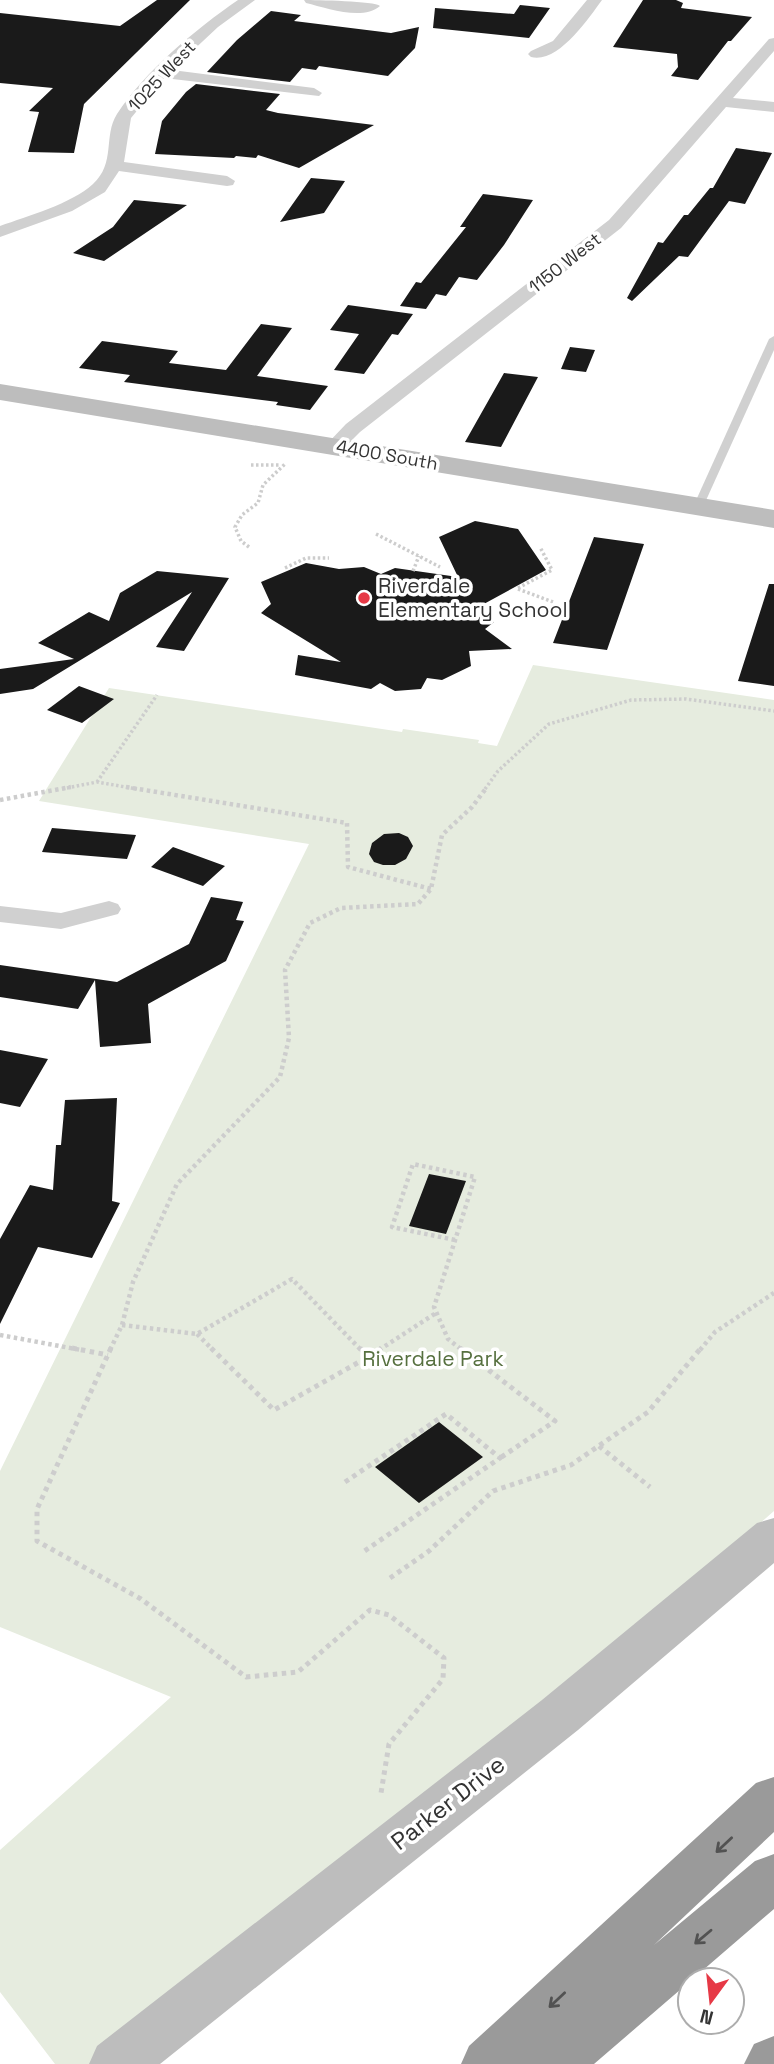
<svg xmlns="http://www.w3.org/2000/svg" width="774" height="2064" viewBox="0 0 774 2064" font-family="'Space Grotesk',sans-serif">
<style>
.green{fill:#e6ecdf}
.building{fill:#1a1a1a}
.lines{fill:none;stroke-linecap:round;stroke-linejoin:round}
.path-far2{stroke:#cdcdcd;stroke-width:3.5;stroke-dasharray:2.5 2.5;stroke-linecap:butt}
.path-far1{stroke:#cdcdcd;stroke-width:4.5;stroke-dasharray:3.5 3.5;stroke-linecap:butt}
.path{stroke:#cdcdcd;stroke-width:5;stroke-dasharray:4.5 4.5;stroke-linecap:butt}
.lane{fill:#d0d0d0;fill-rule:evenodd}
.street{fill:#d0d0d0;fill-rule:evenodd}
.secondary{fill:#bdbdbd;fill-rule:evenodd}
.highway{fill:#9a9a9a;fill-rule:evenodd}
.oneway{stroke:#525252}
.poi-dot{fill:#e63946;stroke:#fff;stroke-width:2.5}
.labels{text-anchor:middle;stroke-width:7;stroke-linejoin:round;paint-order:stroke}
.far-street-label{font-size:18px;fill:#333;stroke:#fff}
.poi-label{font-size:21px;fill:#333;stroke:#fff;text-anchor:start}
.park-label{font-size:21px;fill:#56703f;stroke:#fff}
.near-street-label{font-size:24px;fill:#333;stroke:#fff}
</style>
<rect width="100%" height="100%" fill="#fff"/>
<path class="green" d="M533,665L774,700V1511L425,1817L125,2064H55L0,1992V1850L171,1697L0,1627V1471L309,844L39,801L109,688L402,732L403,729L479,740L478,743L497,746Z"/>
<path class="building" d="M157,0H190L84,104L74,153L28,152L39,112L29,111L53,88L0,83V13L120,26Z
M643,0H676L683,3L681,8L752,17L731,41H728L698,80L671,76L678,67L677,54L613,47Z
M520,5L550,8L529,38L433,28L435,8L514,14Z
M271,11L301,15L294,21L391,33L419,27L415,48L388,76L319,66L316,70L302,68L290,82L207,72L237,40Z
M196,84L280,94L266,110L278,113L374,125L299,168L258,155L256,158L236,156L234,158L155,154L162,121L186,92Z
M736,148L772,153L745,204L729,201L688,257L679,256L632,301L627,298L658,242L663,243L684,215H688L710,188H713Z
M311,178L345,181L324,213L280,222Z
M483,194L533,200L504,245L477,280L459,277L446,296L436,294L426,309L400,306L416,282L421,283L466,227H460Z
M134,200L187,205L104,261L73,253L113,227Z
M348,305L413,314L398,335L392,334L364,374L334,370L359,334L330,330Z
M261,324L292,328L257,376L328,386L310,410L276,405L278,402L124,382L130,375L79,368L102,341L178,351L169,363L226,370Z
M570,347L595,350L586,372L561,369Z
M504,373L538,377L501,447L465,442Z
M475,521L518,529L546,570L482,605L494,622L485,629L512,649L469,651L471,666L442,680L427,678L421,689L395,691L380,683L371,689L295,675L298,655L341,662L261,613L271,604L261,582L306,563L339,569L364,567L381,574L395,568L458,577L439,537Z
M594,537L644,544L607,650L553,643Z
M157,571L229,578L184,651L156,647L192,592L33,689L0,694V669L74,659L38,643L89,612L109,621L120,593Z
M769,584H774V686L738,681Z
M79,686L114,699L82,723L47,710Z
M52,828L136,835L127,859L42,852Z
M399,833L408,837L413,846L406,859L395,865H383L374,862L369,854L372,843L384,834Z
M173,847L225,866L203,886L151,867Z
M211,897L243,902L236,920L244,921L226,961L148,1004L151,1043L100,1047L95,980L78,1009L0,997V965L117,982L189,944Z
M0,1050L48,1059L20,1107L0,1103Z
M117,1098L112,1201L120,1203L92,1258L38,1247L0,1324V1239L30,1185L53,1190L56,1145H61L65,1100Z
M429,1174L466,1181L446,1234L409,1226Z
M439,1422L483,1457L419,1503L375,1467Z"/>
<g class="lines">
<path class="path-far2" d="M251,465H279
M376,534L440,567
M249,547L241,541L235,527L242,515L258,503L263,485L286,463
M285,568L306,558H329
M413,571L419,556
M518,588L552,570L540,547
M518,589L553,602
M97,782L157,695
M62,789L97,782L137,789
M485,789L498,771L549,724L631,700L686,699L774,711"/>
<path class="path-far1" d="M126,787L347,823L348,867L431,889
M0,800L71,787
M455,1240L392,1227L413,1164L475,1177L434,1307L448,1339L462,1350
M122,1325L197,1334L292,1279L361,1350
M197,1334L213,1350
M0,1335L81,1350
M110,1350L122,1325L133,1282L177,1184L280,1077L289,1038L285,970L310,923L341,908L418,904L431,889L442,835L472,807L487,787
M379,1350L436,1313
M700,1350L715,1332L774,1293"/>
<path class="path" d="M72,1348L108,1355
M111,1348L37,1509V1541L141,1599L246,1677L298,1672L370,1610L389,1615L444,1658L443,1679L389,1744L381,1793
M211,1348L274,1410L368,1357
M360,1348L368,1357L381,1348
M460,1348L555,1421L500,1458
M599,1446L650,1487
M345,1482L446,1414L500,1458L363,1552
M390,1578L429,1551L493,1491L571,1465L648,1412L701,1348"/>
<path class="lane" d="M774,336V350L703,507L698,510L694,509L693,507L769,339Z"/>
<path class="street" d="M238,0H255L218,27L172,70L314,88L322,93L319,96L164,78L131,118L124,162L227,176L235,181L233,185L227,186L119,171L105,192L72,211L0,237V226C28,216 71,204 93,184C116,163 103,136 117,114C145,71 196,29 238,0Z
M304,0C316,0 375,1 380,6C363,21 326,8 306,3Z
M587,0H602C588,19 558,64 531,57L528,54L531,51L553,41Z
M774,38V51L733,98L774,102V112L726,107L621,228L360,432L342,450H328L325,446L346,424L609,220L769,39Z
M109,901L118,904L121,909L118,914L61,929L0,922V906L61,913Z"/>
<path class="secondary" d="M0,384L774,510V528L0,400Z
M774,1518V1563L578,1730L160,2064H89L97,2046L542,1700L757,1523Z"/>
<path class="highway" d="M774,1777V1832L654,1945L755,1861L774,1854V1909L594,2064H461L469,2046L756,1783Z
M774,2036V2064H744L754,2044Z"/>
</g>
<defs><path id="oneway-shaft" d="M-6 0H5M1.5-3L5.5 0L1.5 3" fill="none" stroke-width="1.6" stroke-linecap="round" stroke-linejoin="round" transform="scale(1.75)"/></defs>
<g class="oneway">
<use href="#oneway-shaft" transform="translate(724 1845) rotate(137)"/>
<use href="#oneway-shaft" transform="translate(703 1937) rotate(140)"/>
<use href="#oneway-shaft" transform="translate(557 2000) rotate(137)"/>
</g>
<circle class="poi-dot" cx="364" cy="598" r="7"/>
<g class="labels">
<g class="far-street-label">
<text transform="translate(162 76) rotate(-47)" y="6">1025 West</text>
<text transform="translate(565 263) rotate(-38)" y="6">1150 West</text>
<text transform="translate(387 455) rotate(10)" y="6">4400 South</text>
</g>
<g class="poi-label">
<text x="378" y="593">Riverdale<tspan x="378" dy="24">Elementary School</tspan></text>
</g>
<g class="park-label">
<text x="433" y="1366">Riverdale Park</text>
</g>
<g class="near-street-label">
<text transform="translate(448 1803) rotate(-38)" y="8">Parker Drive</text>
</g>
</g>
<g transform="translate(711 2001) rotate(195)"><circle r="33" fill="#ffffff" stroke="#adadad" stroke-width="2"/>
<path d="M0-5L12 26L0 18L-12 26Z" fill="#e63946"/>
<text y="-10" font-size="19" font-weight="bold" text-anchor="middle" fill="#333333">N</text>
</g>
</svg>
